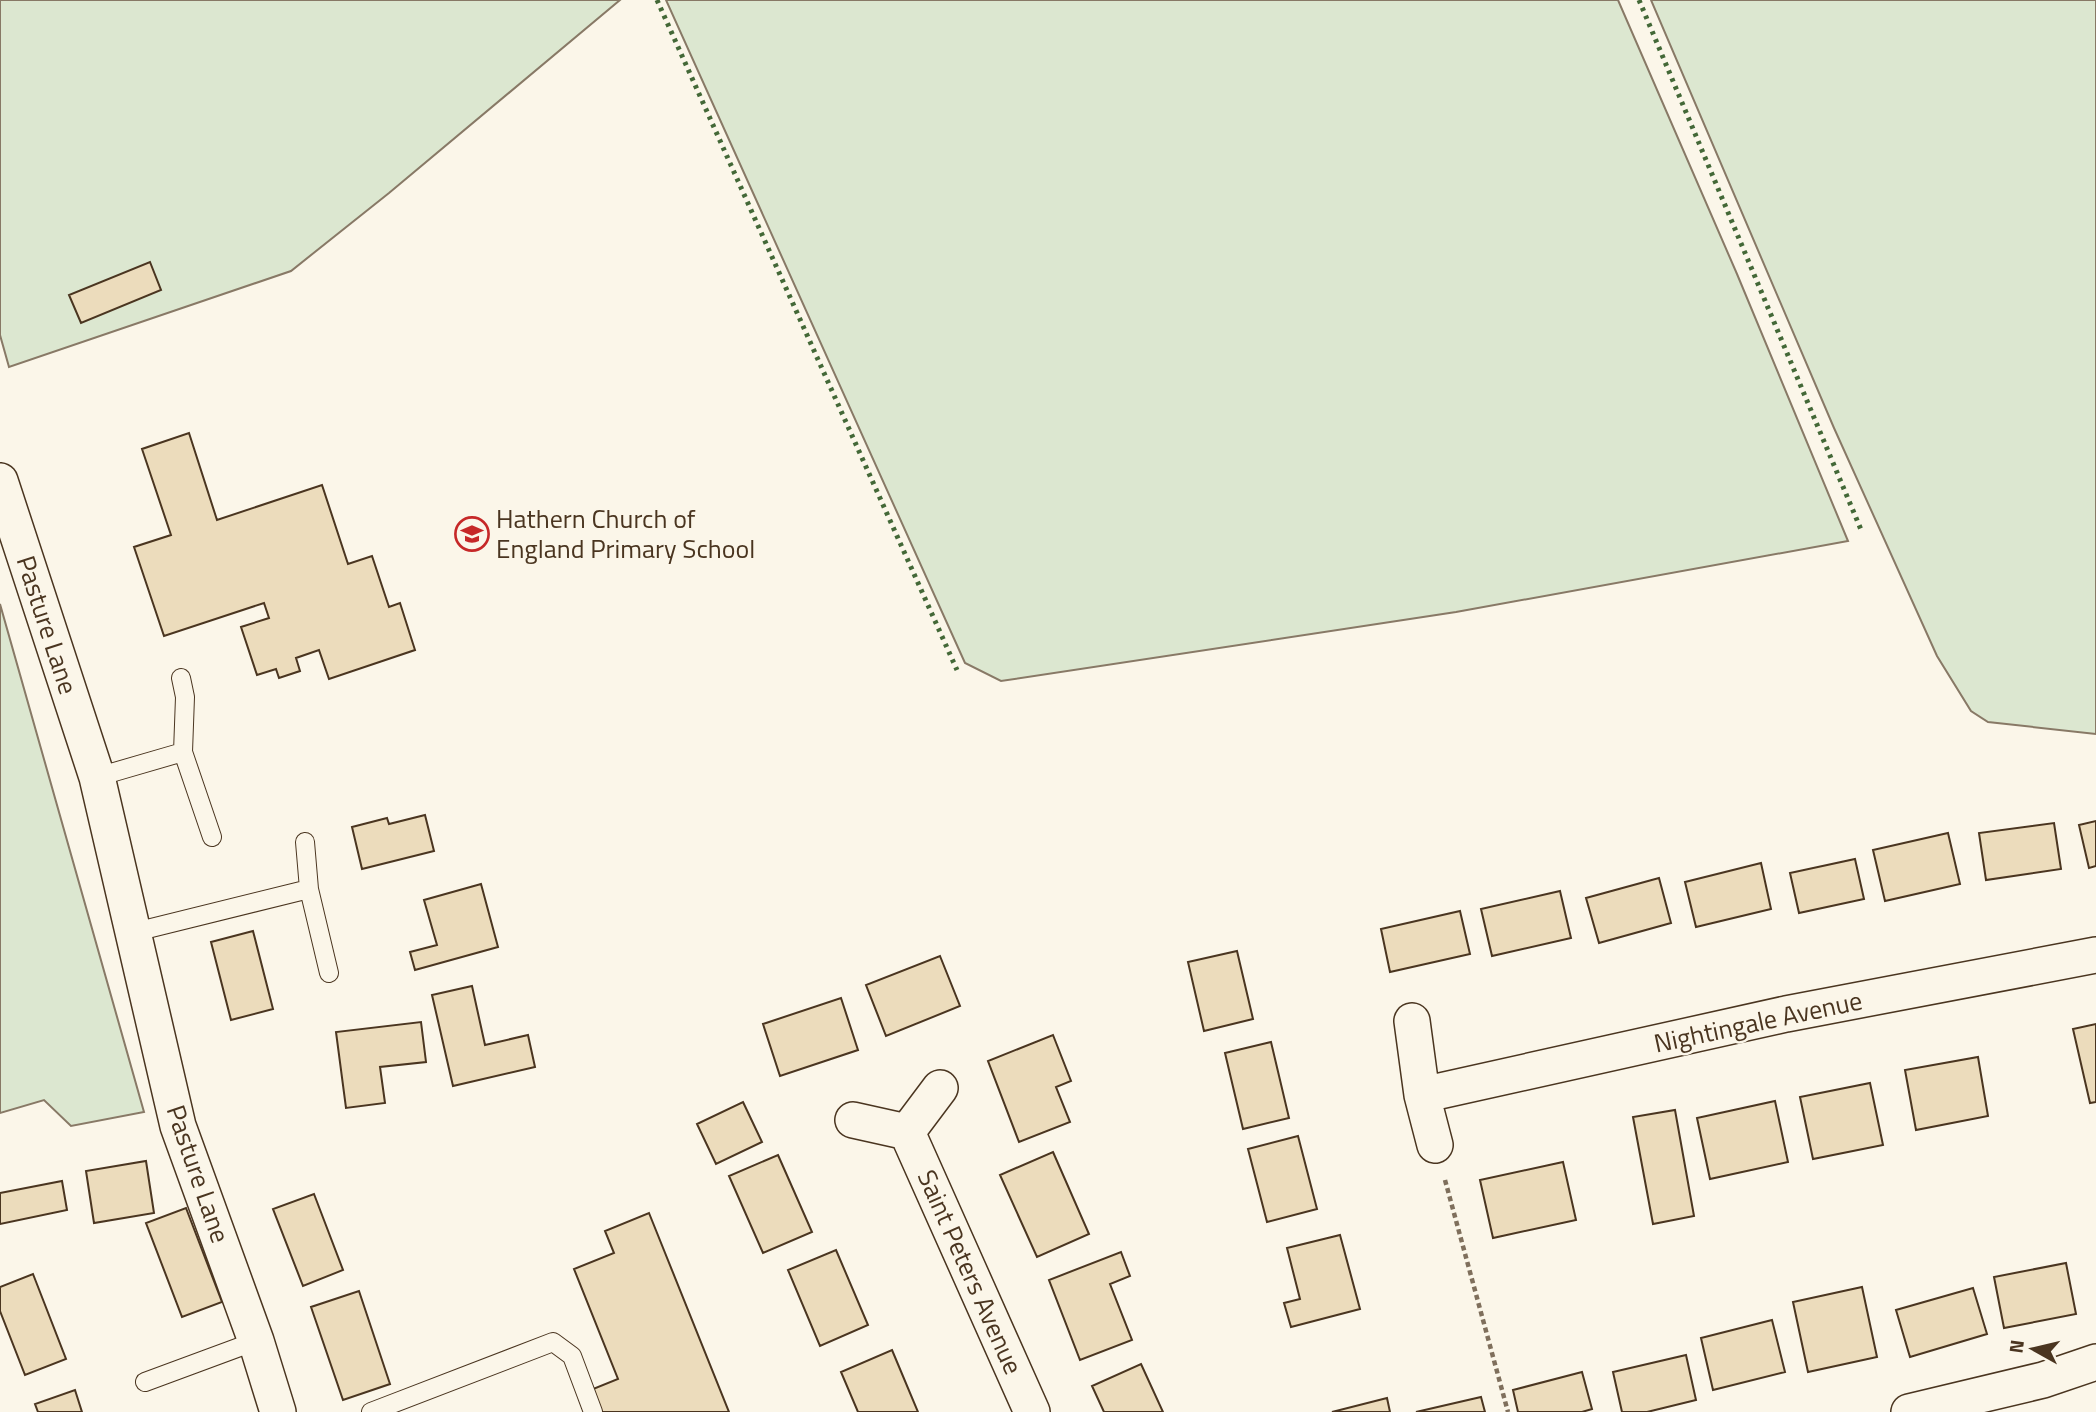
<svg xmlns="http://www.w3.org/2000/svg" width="2096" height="1412" viewBox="0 0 2096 1412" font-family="'Titillium Web',sans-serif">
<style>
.green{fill:#dce7d0;stroke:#887966;stroke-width:2}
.building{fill:#ecdcbc;stroke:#4a3520;stroke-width:2}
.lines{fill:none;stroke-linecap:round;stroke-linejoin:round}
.service-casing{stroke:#4a3520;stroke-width:20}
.minor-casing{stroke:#4a3520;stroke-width:38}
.path{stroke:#7f6f5c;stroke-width:4.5;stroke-dasharray:5 3.5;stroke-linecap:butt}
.service{stroke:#fbf6e9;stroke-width:18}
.minor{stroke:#fbf6e9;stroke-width:35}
.hedge{stroke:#436837;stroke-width:5;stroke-dasharray:3.5 5;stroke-linecap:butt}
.labels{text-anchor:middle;stroke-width:5;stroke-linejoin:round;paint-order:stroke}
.poi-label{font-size:26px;fill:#4a3520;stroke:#fbf6e9;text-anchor:start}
.street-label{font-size:26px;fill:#4a3520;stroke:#fbf6e9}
</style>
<rect width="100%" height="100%" fill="#fbf6e9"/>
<path class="green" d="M0,0H620L389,193L291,271L9,367L0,335Z
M666,0H1618L1737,274L1848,541L1456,612L1001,681L965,663Z
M1651,0H2096V734L1988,722L1971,711L1937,656L1834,428Z
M0,604L144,1112L71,1126L44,1100L0,1113Z"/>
<path class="building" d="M150,262L161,290L81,323L69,295Z
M189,433L217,520L322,485L348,564L372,556L389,607L400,603L415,650L329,679L319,650L296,658L300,671L279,678L276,669L257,675L241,627L269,618L264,603L164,636L134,547L171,535L142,449Z
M425,815L434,851L362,869L352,827L387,818L389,824Z
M2096,821V866L2089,868L2079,825Z
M2054,823L2061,869L1986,880L1979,833Z
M1948,833L1960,884L1885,901L1873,850Z
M1855,859L1864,899L1799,913L1790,873Z
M1761,863L1771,909L1696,927L1685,882Z
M1659,878L1671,923L1599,943L1586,898Z
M481,884L498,947L415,970L410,952L437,945L424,900Z
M1560,891L1571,938L1492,956L1481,909Z
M1460,911L1470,954L1390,972L1381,929Z
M253,931L273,1009L231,1020L211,942Z
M1237,951L1253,1019L1204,1031L1188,962Z
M940,956L960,1006L886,1036L866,985Z
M472,986L485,1045L528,1035L535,1067L453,1086L432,995Z
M841,998L858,1050L780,1076L763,1024Z
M421,1022L426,1062L380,1067L385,1103L346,1108L336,1032Z
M2096,1024V1102L2090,1103L2073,1029Z
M1053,1035L1071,1081L1056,1087L1070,1122L1019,1142L988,1061Z
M1271,1042L1289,1118L1243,1129L1225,1053Z
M1978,1057L1988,1116L1916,1130L1905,1070Z
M1870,1083L1883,1145L1813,1159L1800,1097Z
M1775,1101L1788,1162L1710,1179L1697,1118Z
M743,1102L762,1142L716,1164L697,1124Z
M1675,1110L1694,1216L1653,1224L1633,1117Z
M1298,1136L1317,1209L1267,1222L1248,1149Z
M1053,1152L1089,1234L1037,1257L1000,1175Z
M778,1155L812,1232L763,1253L729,1176Z
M146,1161L154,1213L94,1223L86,1171Z
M1563,1162L1576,1220L1493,1238L1480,1180Z
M62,1181L67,1210L0,1224V1193Z
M314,1194L343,1270L303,1286L273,1209Z
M186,1208L222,1302L182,1317L146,1223Z
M649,1213L729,1412H602L593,1389L618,1379L574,1269L614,1253L605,1231Z
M1340,1235L1360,1309L1291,1327L1284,1303L1300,1299L1287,1248Z
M836,1250L868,1325L820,1346L788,1270Z
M1121,1252L1130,1276L1110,1284L1132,1340L1080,1360L1049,1280Z
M2066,1263L2076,1314L2004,1328L1994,1277Z
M33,1274L66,1359L25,1375L0,1311V1287Z
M1862,1287L1877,1357L1808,1372L1793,1302Z
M1973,1288L1987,1334L1910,1357L1896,1310Z
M359,1291L390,1384L343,1400L311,1307Z
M1772,1320L1785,1372L1713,1390L1701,1338Z
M892,1350L918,1412H858L841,1372Z
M1686,1355L1696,1400L1647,1412H1622L1613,1372Z
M1141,1364L1163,1412H1104L1092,1386Z
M1582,1372L1592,1409L1582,1412H1518L1513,1390Z
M75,1390L82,1412H38L35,1404Z
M1481,1397L1485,1412H1416Z
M1387,1398L1390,1412H1332Z"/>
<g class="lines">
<g class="service-casing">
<path id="service" d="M181,678L185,697L183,752L212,837
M97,777L183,752
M309,889L329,973
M135,932L309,889L305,842
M145,1382L256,1341
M371,1412L553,1342L572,1356L593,1412"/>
</g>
<g class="minor-casing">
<path id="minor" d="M0,481L97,777L178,1126L256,1341L278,1412
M1412,1021L1422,1095L1435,1145
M1422,1095L1786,1014L2096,955
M853,1120L907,1132L1032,1412
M907,1132L940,1088
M1909,1412L2043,1380L2096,1362"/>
</g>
<path class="path" d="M1445,1180L1508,1412"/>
<use href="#service" class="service"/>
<use href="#minor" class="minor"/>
<path class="hedge" d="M657,0L957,670
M1639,0L1862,532"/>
</g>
<defs>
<g id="school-ring" transform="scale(1.75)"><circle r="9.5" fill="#fbf6e9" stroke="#c62828" stroke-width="1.5"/><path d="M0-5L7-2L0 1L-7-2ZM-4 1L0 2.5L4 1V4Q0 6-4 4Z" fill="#c62828"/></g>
</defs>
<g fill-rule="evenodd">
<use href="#school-ring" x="472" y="534"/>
</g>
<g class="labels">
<g class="poi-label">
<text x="496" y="528">Hathern Church of<tspan x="496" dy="30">England Primary School</tspan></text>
</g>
<g class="street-label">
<text transform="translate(47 625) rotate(72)" y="9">Pasture Lane</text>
<text transform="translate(1758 1022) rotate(-12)" y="9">Nightingale Avenue</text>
<text transform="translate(198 1174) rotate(71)" y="9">Pasture Lane</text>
<text transform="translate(970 1272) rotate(66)" y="9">Saint Peters Avenue</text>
</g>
</g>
<g transform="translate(2033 1349) rotate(278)" stroke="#fbf6e9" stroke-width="5" paint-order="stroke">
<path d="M0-5L12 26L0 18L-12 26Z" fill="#4a3520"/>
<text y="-10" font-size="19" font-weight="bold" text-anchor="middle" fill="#4a3520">N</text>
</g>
</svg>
